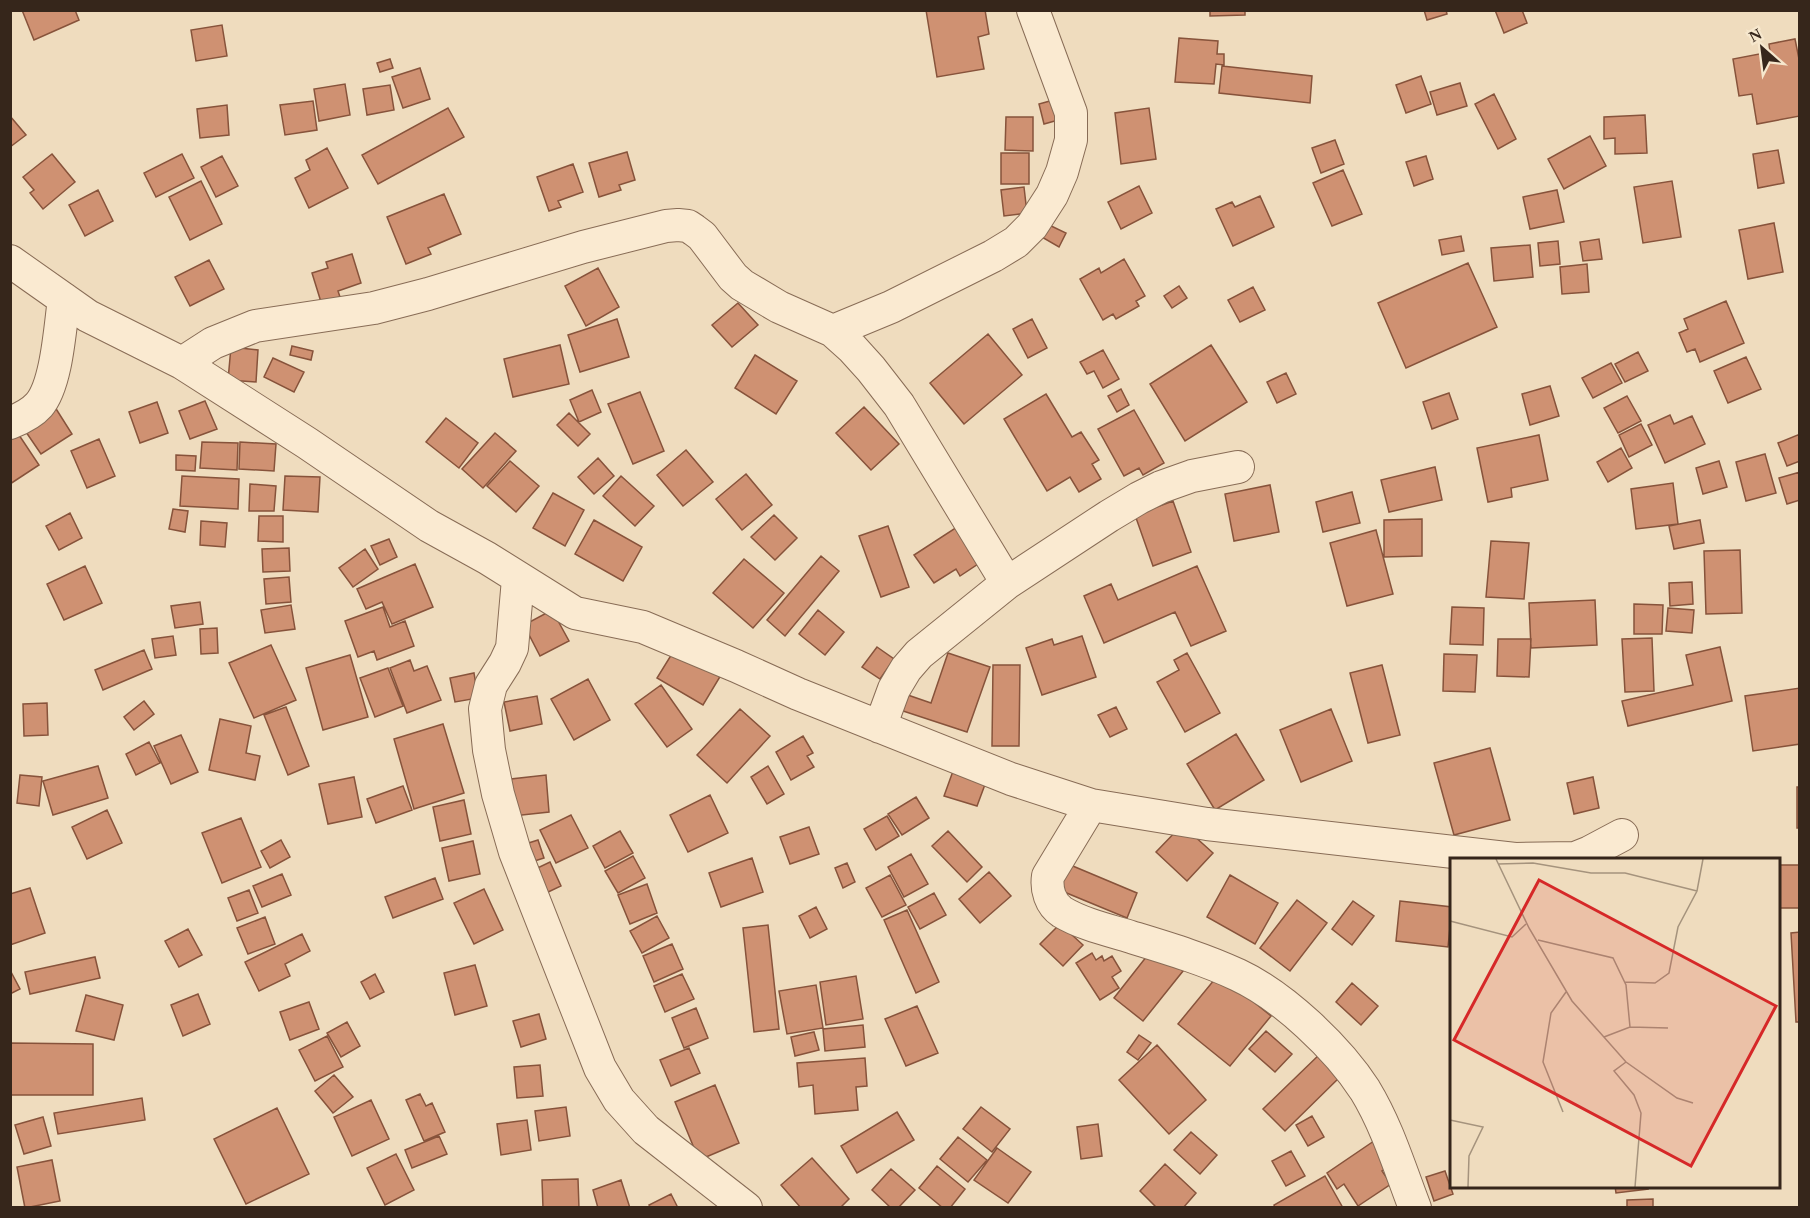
<svg xmlns="http://www.w3.org/2000/svg" width="1810" height="1218" viewBox="0 0 1810 1218" font-family="'Times New Roman',serif">
<style>
.building{fill:#cf9172;stroke:#87533b;stroke-width:1.5}
.lines{fill:none;stroke-linecap:round;stroke-linejoin:round}
.minor-casing{stroke:#886c56;stroke-width:34}
.minor{stroke:#faead1;stroke-width:32}
.inset-road{fill:none;stroke:#a5937d;stroke-width:1.5}
.view{fill:#d62828;fill-opacity:0.15;stroke:#d62828;stroke-width:3}
.inset-edge{fill:none;stroke:#36261b;stroke-width:3}
</style>
<rect width="100%" height="100%" fill="#efdcbe"/>
<path class="building" d="M22,10H75L79,20L34,40Z
M926,10H985L989,34L978,37L984,69L937,77Z
M1210,10H1245V15L1210,16Z
M1424,10H1446L1447,14L1427,20Z
M1495,10H1522L1527,23L1504,33Z
M222,25L227,56L196,61L191,30Z
M1179,38L1218,41L1217,54H1224V65L1216,64L1214,84L1175,82Z
M1795,39L1800,64V116L1757,124L1752,94L1739,96L1733,59L1770,52L1769,44Z
M390,59L393,68L380,72L377,63Z
M1222,66L1312,76L1310,103L1219,93Z
M420,68L430,99L403,108L392,77Z
M1421,76L1431,104L1406,113L1396,85Z
M1460,83L1467,106L1437,115L1430,92Z
M345,84L350,115L319,121L314,89Z
M390,85L394,110L367,115L363,89Z
M1494,94L1516,139L1498,149L1475,104Z
M1057,99L1062,119L1044,124L1039,104Z
M313,101L317,130L285,135L280,105Z
M227,105L229,135L200,138L197,109Z
M448,108L464,137L378,184L362,155Z
M1149,108L1156,159L1121,164L1115,113Z
M1645,115L1647,153L1615,154V138L1604,139V117Z
M10,116L26,135L10,147Z
M1006,117H1033V151L1005,150Z
M1590,136L1606,166L1564,189L1548,159Z
M1335,140L1344,164L1321,173L1312,148Z
M327,148L348,188L309,208L295,178L310,170L306,160Z
M1778,150L1784,183L1758,188L1753,154Z
M627,152L635,180L619,185L621,190L599,197L589,163Z
M1001,153H1029V184H1001Z
M52,154L75,182L43,209L30,193L34,190L23,177Z
M182,154L194,178L156,197L144,173Z
M222,156L238,186L216,197L201,167Z
M1426,156L1433,179L1414,186L1406,162Z
M573,164L583,192L558,201L561,207L549,211L537,177Z
M1343,170L1362,214L1332,226L1313,183Z
M201,181L222,224L190,240L169,197Z
M1672,181L1681,237L1643,243L1634,187Z
M1139,186L1152,213L1121,229L1108,202Z
M1024,187L1027,213L1004,216L1001,190Z
M98,190L113,221L85,236L69,205Z
M1557,190L1564,222L1530,229L1523,197Z
M444,194L461,234L428,248L431,254L406,264L387,217Z
M1260,196L1274,227L1233,246L1216,209L1232,202L1235,207Z
M1774,223L1783,272L1748,279L1739,230Z
M1047,224L1066,233L1059,247L1040,236Z
M1461,236L1464,251L1442,255L1439,240Z
M1599,239L1602,259L1583,261L1580,242Z
M1558,241L1560,264L1540,266L1538,243Z
M1530,245L1533,277L1494,281L1491,248Z
M352,254L361,283L338,291L340,297L321,302L312,273L328,268L326,262Z
M1124,259L1145,296L1136,301L1139,306L1116,319L1113,314L1103,320L1080,279L1099,268L1101,273Z
M209,260L224,289L190,306L175,277Z
M1468,263L1497,327L1406,368L1378,303Z
M1587,264L1589,292L1562,294L1560,267Z
M598,268L619,307L586,326L565,286Z
M1179,286L1187,298L1172,308L1164,296Z
M1253,287L1265,310L1240,322L1228,300Z
M1726,301L1744,343L1700,362L1695,349L1687,352L1679,333L1688,329L1684,319Z
M738,303L758,325L732,347L712,325Z
M617,319L629,357L580,372L568,335Z
M1032,319L1047,348L1028,358L1013,329Z
M988,334L1022,375L964,424L930,383Z
M560,345L569,384L513,397L504,359Z
M1211,345L1247,402L1185,441L1150,384Z
M292,346L313,351L311,360L290,355Z
M231,347L258,350L256,382L228,380Z
M1103,350L1119,379L1103,388L1094,371L1087,374L1080,362Z
M1638,352L1648,371L1625,382L1615,364Z
M755,355L797,381L776,414L735,388Z
M1746,357L1761,389L1728,403L1714,371Z
M273,358L304,372L294,392L264,377Z
M1611,363L1622,383L1593,398L1582,378Z
M1286,373L1296,394L1277,403L1267,382Z
M1550,386L1559,416L1530,425L1522,394Z
M1121,389L1129,405L1117,412L1108,396Z
M592,390L601,412L579,422L570,400Z
M640,392L664,451L633,464L608,404Z
M1449,393L1458,419L1432,429L1423,402Z
M1046,394L1072,437L1081,432L1099,460L1092,464L1101,479L1079,492L1070,477L1047,491L1004,419Z
M1627,396L1641,421L1618,433L1604,408Z
M205,401L217,429L190,439L179,411Z
M157,402L168,433L140,443L129,412Z
M53,404L72,434L41,454L26,432Z
M864,407L899,444L871,470L836,433Z
M1134,410L1164,463L1143,475L1139,468L1124,476L1098,429Z
M569,413L590,434L578,446L557,425Z
M1670,415L1674,424L1692,416L1705,444L1665,463L1648,425Z
M446,418L478,443L459,468L426,442Z
M1641,424L1652,445L1629,457L1619,435Z
M15,429L39,465L10,484V432Z
M495,433L516,451L483,488L462,469Z
M1800,434V461L1787,466L1778,443Z
M1539,435L1548,480L1511,488L1512,497L1488,502L1477,448Z
M99,439L115,476L87,488L71,451Z
M202,442L238,443L237,470L200,468Z
M240,442L276,444L274,471L239,469Z
M1621,448L1632,468L1608,482L1597,462Z
M686,450L713,482L683,506L657,475Z
M1765,454L1776,493L1746,501L1736,462Z
M176,455L196,456L195,471L176,470Z
M598,458L614,476L594,494L578,477Z
M510,461L539,486L516,512L487,486Z
M1719,461L1727,487L1703,494L1696,468Z
M1435,467L1442,500L1389,512L1381,480Z
M1800,472V500L1787,504L1779,478Z
M746,474L772,505L742,530L716,499Z
M182,476L239,479L238,509L180,506Z
M285,476L320,477L318,512L283,510Z
M621,476L654,506L635,526L603,496Z
M1673,483L1678,524L1636,529L1631,489Z
M250,484L276,486L274,511H249Z
M1270,485L1279,532L1234,541L1225,494Z
M1352,492L1360,523L1323,532L1316,502Z
M553,493L584,510L565,546L533,528Z
M1173,501L1191,552L1153,566L1135,515Z
M173,509L188,511L185,532L169,529Z
M70,513L82,538L59,550L46,526Z
M774,515L797,538L775,560L751,537Z
M259,516H283V542L258,541Z
M1422,519V556L1384,557V520Z
M594,520L642,547L623,581L575,554Z
M1700,520L1704,543L1674,549L1669,526Z
M201,521L227,523L225,547L200,545Z
M888,526L909,587L881,597L859,536Z
M957,527L981,562L960,576L956,569L934,583L914,555Z
M1376,530L1393,594L1347,606L1330,543Z
M389,539L397,557L380,565L371,546Z
M1491,541L1529,543L1524,599L1486,597Z
M289,548L290,571L263,572L262,549Z
M365,549L378,569L353,587L339,568Z
M1740,550L1742,613L1706,614L1704,551Z
M821,556L839,571L785,636L767,620Z
M744,559L784,593L753,628L713,593Z
M415,564L433,607L392,624L382,602L366,609L357,589Z
M85,566L102,603L64,620L47,584Z
M1197,566L1226,631L1191,646L1175,612L1104,643L1084,596L1111,584L1118,600Z
M289,577L291,602L266,604L264,579Z
M1692,582L1693,604L1670,606L1669,583Z
M1595,600L1597,645L1531,648L1529,603Z
M200,602L203,624L175,628L171,606Z
M1634,604L1663,605L1662,634H1634Z
M291,605L295,629L265,633L261,610Z
M383,607L390,627L405,621L414,646L377,660L374,651L358,657L345,621Z
M1452,607L1484,608L1483,645L1450,644Z
M1668,608L1694,610L1692,633L1666,631Z
M552,610L569,641L540,656L524,625Z
M818,610L844,632L825,655L799,634Z
M217,628L218,653L201,654L200,629Z
M173,636L176,655L155,658L152,639Z
M1082,636L1096,677L1042,695L1026,648L1052,639L1054,645Z
M1652,638L1654,691L1625,692L1622,639Z
M1498,639H1531L1529,677L1497,676Z
M678,644L724,670L703,705L657,678Z
M271,645L296,700L254,718L229,663Z
M877,647L894,659L880,679L862,667Z
M1720,647L1732,701L1628,726L1622,701L1693,685L1686,655Z
M144,650L152,669L103,690L95,670Z
M948,653L990,667L967,732L897,709L902,693L931,703Z
M1187,653L1220,713L1185,732L1157,682L1179,670L1174,660Z
M1444,654L1477,655L1475,692L1443,691Z
M350,655L368,717L323,730L306,668Z
M410,660L414,671L427,666L441,700L407,713L390,668Z
M993,665H1020L1019,746H992Z
M1382,665L1400,735L1368,743L1350,673Z
M388,668L403,706L375,717L360,678Z
M474,673L478,698L455,702L450,678Z
M588,679L610,720L574,740L551,699Z
M661,685L692,729L667,747L635,704Z
M1800,688V744L1753,751L1745,696Z
M537,696L542,724L510,731L504,702Z
M144,701L154,714L134,730L124,717Z
M47,703L48,735L24,736L23,704Z
M286,707L309,766L288,775L264,715Z
M1116,707L1127,729L1110,737L1098,715Z
M740,709L770,736L727,783L697,755Z
M1331,709L1352,761L1301,782L1280,730Z
M220,719L251,726L246,753L260,756L255,780L209,770Z
M443,724L464,793L414,809L394,739Z
M1236,734L1264,780L1215,810L1187,764Z
M181,735L198,772L171,784L154,746Z
M803,736L813,753L807,756L814,767L791,780L776,752Z
M149,742L160,763L136,775L126,754Z
M1490,748L1510,820L1454,835L1434,763Z
M957,760L990,771L977,806L944,796Z
M98,766L108,798L53,815L43,781Z
M768,766L784,794L767,804L751,777Z
M20,775L42,777L39,806L17,803Z
M546,775L549,812L513,816L511,779Z
M354,777L362,817L328,824L319,784Z
M1593,777L1599,808L1574,814L1567,783Z
M403,786L412,810L376,823L367,799Z
M1797,787H1800V828H1797Z
M710,795L728,833L688,852L670,815Z
M916,797L929,818L902,835L888,814Z
M464,800L471,834L440,841L433,807Z
M107,810L122,843L87,859L72,827Z
M571,815L588,848L556,863L540,830Z
M887,816L899,836L876,850L864,829Z
M241,818L261,867L222,883L202,833Z
M1182,825L1213,853L1187,881L1156,852Z
M809,827L819,854L790,864L780,837Z
M620,831L633,853L605,868L593,846Z
M948,831L982,867L967,882L932,846Z
M281,840L290,857L270,868L261,851Z
M538,840L544,858L525,864L519,846Z
M473,841L480,874L449,881L442,848Z
M911,854L928,884L904,897L888,867Z
M633,856L645,878L618,893L605,871Z
M752,858L763,892L721,907L709,873Z
M550,862L561,886L544,894L529,872Z
M847,863L855,882L843,888L835,868Z
M1068,864L1137,893L1127,918L1057,889Z
M1779,865H1800V908H1778Z
M989,872L1011,896L980,923L959,899Z
M282,874L291,895L262,907L253,886Z
M890,875L906,905L882,917L866,888Z
M1230,875L1278,903L1255,944L1207,917Z
M435,878L443,899L393,918L385,897Z
M647,884L657,913L630,924L618,895Z
M30,888L45,933L10,945V894Z
M484,889L503,930L474,944L454,903Z
M249,890L258,913L237,921L228,898Z
M934,893L946,915L920,929L908,907Z
M1297,900L1327,923L1290,971L1260,948Z
M1353,901L1374,916L1352,945L1332,929Z
M1400,901L1452,907L1448,947L1396,941Z
M816,907L827,929L810,938L799,916Z
M907,910L939,982L916,993L884,920Z
M657,916L669,938L642,953L630,931Z
M265,917L275,944L248,954L237,928Z
M1060,924L1083,945L1063,966L1040,944Z
M768,925L779,1029L754,1032L743,928Z
M188,929L202,955L179,967L165,941Z
M1800,932V1022H1796L1791,933Z
M302,934L310,951L285,964L290,976L259,991L245,962Z
M672,944L683,969L654,982L643,956Z
M1154,947L1183,971L1143,1021L1114,998Z
M1092,953L1096,960L1102,956L1104,961L1112,956L1121,971L1112,977L1119,988L1100,1000L1076,963Z
M95,957L100,978L30,994L25,972Z
M475,965L487,1006L455,1015L444,973Z
M10,970L20,989L10,994Z
M375,974L384,992L370,999L361,982Z
M682,974L694,999L665,1012L654,986Z
M1219,974L1271,1016L1230,1066L1178,1024Z
M856,976L863,1019L826,1025L820,982Z
M1352,983L1378,1006L1361,1025L1336,1002Z
M816,985L823,1028L787,1034L779,991Z
M198,994L210,1024L183,1036L171,1005Z
M86,995L123,1005L114,1040L76,1031Z
M309,1002L319,1029L290,1040L280,1012Z
M917,1006L938,1053L906,1066L885,1019Z
M696,1008L708,1038L684,1048L672,1018Z
M539,1014L546,1039L521,1047L513,1021Z
M347,1022L360,1046L341,1057L327,1033Z
M863,1025L865,1047L825,1051L823,1029Z
M1266,1031L1292,1054L1275,1072L1249,1049Z
M814,1032L819,1050L795,1056L791,1037Z
M1139,1035L1151,1043L1138,1060L1127,1052Z
M327,1036L343,1067L315,1081L299,1050Z
M10,1043L93,1044V1095H10Z
M1157,1045L1206,1100L1169,1134L1119,1080Z
M689,1048L700,1073L671,1086L660,1060Z
M1323,1051L1344,1073L1285,1131L1263,1109Z
M865,1058L867,1086L856,1087L858,1110L815,1114L813,1085L799,1087L797,1063Z
M540,1065L543,1096L517,1098L514,1067Z
M334,1075L353,1097L333,1113L315,1091Z
M715,1085L739,1143L699,1160L675,1102Z
M420,1094L426,1106L432,1103L445,1132L424,1141L406,1100Z
M142,1098L145,1120L58,1134L54,1113Z
M371,1100L389,1139L352,1156L334,1117Z
M566,1107L570,1136L539,1141L535,1111Z
M981,1107L1010,1129L992,1152L963,1129Z
M277,1108L309,1174L246,1204L214,1139Z
M897,1112L914,1140L857,1173L841,1146Z
M1312,1116L1324,1137L1308,1146L1296,1125Z
M43,1117L51,1146L24,1154L15,1125Z
M527,1120L531,1150L501,1155L497,1124Z
M1098,1124L1102,1156L1081,1159L1077,1127Z
M1191,1132L1217,1155L1200,1174L1174,1150Z
M439,1136L447,1154L412,1168L405,1150Z
M958,1137L987,1160L968,1182L940,1159Z
M1374,1141L1390,1166L1382,1171L1391,1184L1358,1206L1344,1184L1337,1189L1327,1173Z
M997,1148L1031,1172L1008,1203L974,1180Z
M1291,1151L1305,1176L1286,1186L1272,1161Z
M396,1154L414,1190L385,1205L367,1168Z
M812,1158L849,1199L840,1208H801L781,1185Z
M52,1160L60,1201L25,1208L17,1167Z
M1165,1164L1196,1193L1183,1208H1157L1140,1191Z
M937,1166L965,1189L950,1208H943L919,1188Z
M891,1169L915,1190L898,1208H891L872,1190Z
M1445,1171L1453,1194L1434,1201L1426,1177Z
M1325,1176L1343,1208H1275L1274,1205Z
M578,1179L579,1208H543L542,1180Z
M621,1180L630,1208H598L593,1190Z
M1615,1186H1647L1648,1189L1616,1193Z
M671,1194L678,1208H651L649,1205Z
M1653,1199V1208H1627V1200Z"/>
<g class="lines">
<g class="minor-casing">
<path id="minor" d="M10,261L88,316L182,363L307,443L429,526L487,558L575,613L643,627L736,666L798,694L1011,779L1091,805L1207,824L1515,859L1575,858L1590,852L1622,835
M833,331L891,307L993,256L1016,242L1032,226L1052,195L1062,172L1071,140V113L1033,10
M182,363L213,343L255,326L374,308L428,294L583,247L666,226L678,225L688,226L694,230L702,236L733,277L742,285L779,307L833,331L852,348L871,369L899,405L1007,583
M10,423C20,419 32,413 39,405C57,384 60,327 64,299
M518,579L512,648L505,663L491,685L485,709L489,750L498,794L515,852L600,1068L619,1100L646,1130L746,1208
M880,727L894,689L906,669L919,654L1007,583L1109,516L1139,498L1161,487L1192,476L1238,467
M1091,805L1048,876C1046,889 1050,904 1062,912C1082,924 1108,930 1131,937C1167,948 1204,959 1238,975C1283,996 1338,1048 1365,1090C1387,1126 1400,1169 1415,1208"/>
</g>
<use href="#minor" class="minor"/>
</g>
<g transform="translate(1450 858)">
<rect width="330" height="330" fill="#efdcbe"/>
<path class="inset-road" d="M46,1L79,70L122,143L176,204L227,240L243,245M48,6L83,5L141,15H175L247,33M0,63L62,79L76,66M88,82L163,100L176,127L180,169M175,124L205,125L219,115L228,69L247,33L253,1M154,179L180,169L218,170M176,204L164,213L184,237L191,255L185,329M113,254L93,204L101,155L116,134M0,262L33,269L19,298L18,329"/>
<path class="view" d="M89,22L326,148L241,308L4,182Z"/>
<rect width="330" height="330" class="inset-edge"/>
</g>
<rect width="1810" height="1218" fill="none" stroke="#36261b" stroke-width="24"/>
<g transform="translate(1762 48) rotate(332)" stroke="#f6e7cd" stroke-width="4.5" paint-order="stroke">
<path d="M0-4.5L10 22L0 15L-10 22Z" fill="#36261b"/>
<text y="-9" font-size="16" font-weight="bold" text-anchor="middle" fill="#36261b">N</text>
</g>
</svg>
